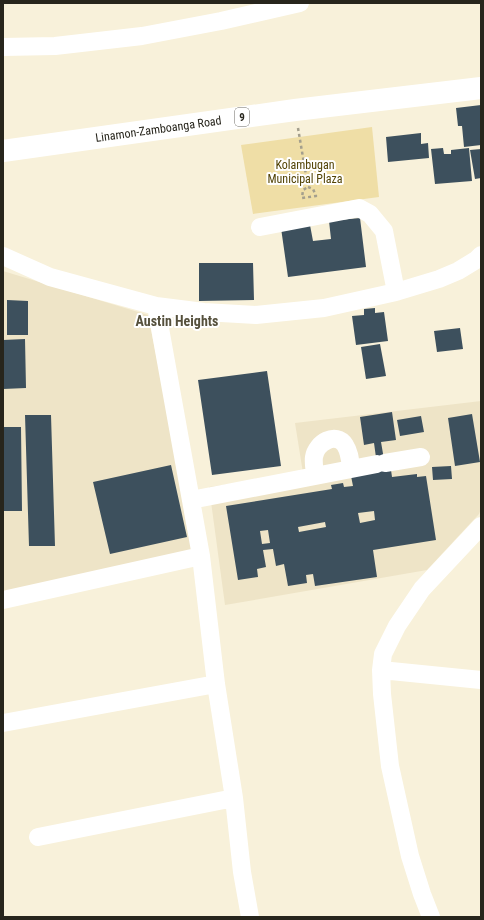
<svg xmlns="http://www.w3.org/2000/svg" width="484" height="920" viewBox="0 0 484 920" font-family="'Roboto Condensed',sans-serif">
<style>
.built{fill:#eee4c7}
.green{fill:#efdea6}
.building{fill:#3d505d;fill-rule:evenodd}
.lines{fill:none;stroke-linecap:round;stroke-linejoin:round}
.path{stroke:#a49f8d;stroke-width:2.5;stroke-dasharray:3 3;stroke-linecap:butt}
.minor{stroke:#fff;stroke-width:18}
.highway{stroke:#fff;stroke-width:22}
.labels{text-anchor:middle;stroke-width:4;stroke-linejoin:round;paint-order:stroke}
.shield{fill:#fff;stroke:#686660;stroke-width:1}
.shield-label{font-size:11px;font-weight:bold;fill:#27251c}
.street-label{font-size:12px;fill:#27251c;stroke:#fff}
.park-label{font-size:12px;fill:#524304;stroke:#fff}
.quarter-label{font-size:14px;font-weight:bold;fill:#55503c;stroke:#fff}
</style>
<rect width="100%" height="100%" fill="#f8f1da"/>
<path class="built" d="M3,271L148,315L196,552L3,594Z
M481,401V509L479,514L427,570L225,605L209,487L303,473L295,423Z"/>
<path class="green" d="M372,127L379,197L253,214L241,145Z"/>
<path class="building" d="M481,105V145L464,147L462,126H458L456,108Z
M421,133V144L428,143L429,158L388,162L386,137Z
M443,148L444,154H451V150L469,148L472,181L435,184L431,149Z
M481,149V178L475,179L470,150Z
M360,218L366,267L288,277L281,228L310,225L313,241L331,239L329,221Z
M199,263H253L254,300L199,301Z
M7,300L28,301V335H7Z
M375,308V313L384,312L388,341L356,345L352,316L364,315V309Z
M460,328L463,349L437,352L434,331Z
M25,339L26,388L3,389V340Z
M380,344L386,376L366,379L361,347Z
M267,371L281,466L212,475L198,380Z
M392,412L396,440L381,442L386,471L391,470L392,477L417,474V477L426,476L436,540L373,550L377,577L315,586L313,574L306,575L307,583L288,586L284,564L276,566L273,549L263,550L266,567L257,569L258,577L238,580L226,506L332,489L331,485L343,483L344,487L353,486L351,476L378,472L374,443L364,445L360,417ZM374,511L375,520L360,523L358,513ZM325,522L326,527L299,532L298,527ZM268,530L270,543L262,544L260,531Z
M472,414L480,462L455,466L448,418Z
M25,415H51L55,546H29Z
M421,416L424,432L400,436L397,420Z
M3,427H21L22,511H3Z
M171,465L187,537L110,554L93,482Z
M451,466L452,479L433,480L432,467Z"/>
<g class="lines">
<path class="path" d="M298,128L308,187
M308,187L313,189L316,196L302,198L303,190Z"/>
<path class="minor" d="M3,47L55,46L142,36L221,21L300,3
M260,227L359,208L370,214L384,231L396,292
M3,256L50,277L156,306L204,312L256,315L324,308L396,292L439,279L458,271L476,260L481,255
M156,306L201,556L216,684L234,798L242,872L250,917
M385,463L421,457
M315,476C315,470 313,463 314,457C316,443 336,431 345,445C350,453 350,460 351,469
M191,500L377,464
M3,600L201,556
M381,670L481,680
M3,723L216,684
M38,837L234,798
M431,917L422,894L410,856L390,766L382,694L381,670L383,654L397,626L422,589L481,526"/>
<path class="highway" id="s1" d="M3,151L295,110L481,88"/>
</g>
<g class="labels">
<rect class="shield" x="235" y="108" width="14" height="18" rx="3"/>
<g class="shield-label">
<text x="242" y="121">9</text>
</g>
<g class="street-label">
<text dy="4" stroke="none"><textPath href="#s1" startOffset="157">Linamon-Zamboanga Road</textPath></text>
</g>
<g class="park-label">
<text x="305" y="169">Kolambugan<tspan x="305" dy="14">Municipal Plaza</tspan></text>
</g>
<g class="quarter-label">
<text x="177" y="326">Austin Heights</text>
</g>
</g>
<rect width="484" height="920" fill="none" stroke="#27251c" stroke-width="8"/>
</svg>
